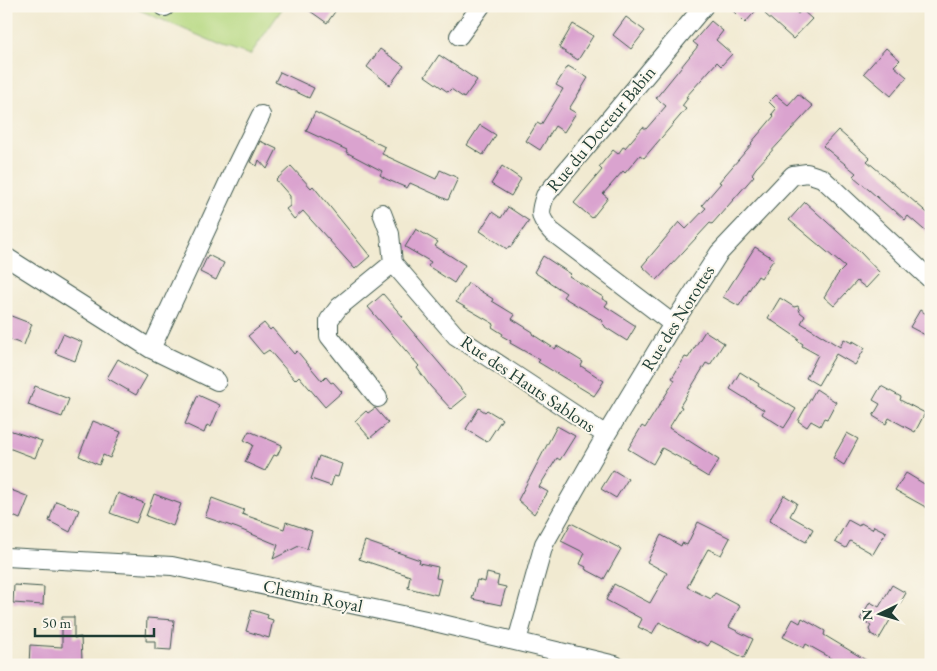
<svg xmlns="http://www.w3.org/2000/svg" width="937" height="671" viewBox="0 0 937 671" font-family="'EB Garamond',serif">
<style>
.green{fill:#b5d880;stroke:#6a8a5a}
.building{fill:#daa3cf}
.lines{fill:none;stroke-linecap:round;stroke-linejoin:round}
.minor-casing{stroke:#3e574c;stroke-width:20}
.minor{stroke:#fff;stroke-width:18}
.labels{text-anchor:middle;stroke-width:4;stroke-linejoin:round;paint-order:stroke}
.street-label{font-size:18px;fill:#1f3d34;stroke:#fbf7ec}
</style>
<rect width="100%" height="100%" fill="#fbf7ec"/>
<filter id="ink" filterUnits="userSpaceOnUse"><feTurbulence type="fractalNoise" baseFrequency=".02" numOctaves="2"/><feDisplacementMap in="SourceGraphic" scale="10" xChannelSelector="R" yChannelSelector="G"/><feConvolveMatrix kernelMatrix="1 2 1 2 8 2 1 2 1" color-interpolation-filters="sRGB"/></filter>
<filter id="wash" filterUnits="userSpaceOnUse"><feTurbulence type="fractalNoise" baseFrequency=".0096" numOctaves="4" result="noise"/><feDisplacementMap in="SourceGraphic" scale="20" xChannelSelector="R" yChannelSelector="G"/><feGaussianBlur stdDeviation="1.12" result="paint"/><feColorMatrix in="noise" values="0 0 0 0 0 0 0 0 0 0 0 0 0 0 0 0 0 1.4 0 .05"/><feComposite in="paint" operator="in"/></filter>
<g filter="url(#wash)">
<rect width="100%" height="100%" fill="#f1ead1"/>
<path class="green" d="M130,6H284L250,55L221,45Z"/>
<g id="blocks">
<path class="building" d="M303,6H339L327,23Z
M728,6H760L745,23Z
M772,6H790L798,14L802,10L812,19L793,39L765,14Z
M626,17L645,31L631,49L613,35Z
M711,21L723,31L716,40L732,54L721,66L717,62L686,97L688,98L682,106L686,109L644,158L640,155L625,173L623,171L603,194L608,198L592,218L574,203L602,170L599,167L613,150L618,154L623,147L625,148L643,127L646,129L666,106L656,98L698,46L693,42Z
M573,24L593,36L578,60L559,48Z
M886,48L900,60L894,66L907,77L891,96L864,73Z
M380,49L404,66L390,85L367,67Z
M439,55L477,80L464,98L451,89L448,92L425,76Z
M568,66L588,78L569,109L576,113L564,132L555,126L540,150L526,141L537,123L541,125L563,89L556,85Z
M280,72L314,88L309,98L275,82Z
M798,94L813,106L756,168L752,174L754,176L727,207L712,224L710,223L657,280L642,266L679,222L686,229L706,208L702,205L721,183L719,182L752,144L751,143L774,116L772,114L776,109L769,102L776,95L788,105Z
M315,112L385,147L382,154L436,179L440,170L458,178L448,200L410,183L407,188L386,179L380,175L382,171L346,152L347,150L306,131Z
M480,125L496,135L483,155L467,145Z
M838,130L870,158L867,161L931,216V236L908,216L905,220L893,209L892,210L853,176L856,173L823,146Z
M260,141L277,149L267,169L259,160L257,166L250,162Z
M291,166L311,188L313,186L370,256L355,269L303,211L294,219L286,209L290,206V196L276,180Z
M502,166L521,179L511,196L491,184Z
M805,202L859,251L880,273L866,288L857,281L834,306L824,297L838,274L845,267L789,220Z
M508,207L529,221L511,247L509,246L507,249L480,231L492,212L501,218Z
M416,229L438,242L435,246L465,265L454,283L428,266L431,262L405,247Z
M755,247L774,259L761,278L758,276L739,306L723,297Z
M208,255L224,263L216,280L200,272Z
M543,256L571,274L569,276L603,297L602,299L608,302L605,306L636,326L627,341L605,327V326L602,323L603,321L563,297L566,293L534,272Z
M468,283L493,299L492,301L515,315L512,319L533,332L532,334L555,349L557,346L583,362L581,366L604,381L594,396L538,362L540,360L510,343L511,341L502,336L503,334L492,327L494,324L456,302Z
M383,294L403,317L401,318L467,396L451,409L430,386L417,368L419,366L368,307Z
M780,298L794,307L798,306L800,312L805,316L801,323L840,347L844,339L852,343L853,341L865,348L855,365L836,354L818,385L806,378L818,355L802,346L803,344L797,340L799,339L768,318Z
M920,310L931,317V338L910,327Z
M6,314L32,324L24,345L6,338Z
M264,323L270,330L272,328L294,354L297,351L322,381L326,377L331,383L333,382L342,392L325,407L299,376L295,380L269,350L263,354L248,336Z
M705,331L724,343L710,365L706,363L680,406L682,407L669,428L719,460L708,477L690,466L691,464L662,448L653,464L628,449L642,426L645,428L675,380L672,378L685,357L688,358Z
M63,334L82,342L75,361L55,353Z
M118,359L147,376L136,395L107,378Z
M740,372L759,384L758,386L796,409L784,428L762,414L764,410L730,389Z
M35,386L69,399L62,417L28,405Z
M881,386L901,397L900,400L925,413L915,432L889,418L886,424L873,416L880,404L873,400Z
M816,389L836,402L827,419L824,418L820,426L811,421L807,427L798,421Z
M198,395L220,405L211,427L207,425L204,433L185,424Z
M375,408L388,423L370,438L355,421L366,411L368,413Z
M479,408L485,412L487,410L502,419L487,442L466,429Z
M93,421L121,432L110,458L103,455L99,465L79,456Z
M557,426L575,436L560,460L557,458L539,487L548,492L534,514L518,500Z
M6,429L42,441L35,458L6,447Z
M249,431L282,445L277,456L274,455L265,471L245,462L253,445L244,440Z
M847,433L858,439L844,465L833,458Z
M319,456L342,464L338,477L334,476L331,486L311,479Z
M613,470L628,479L616,498L601,489Z
M906,473L931,488V510L895,490Z
M6,488L29,497L20,519L6,513Z
M118,493L144,503L136,523L110,513Z
M154,494L181,504L173,526L146,516Z
M784,495L797,503L790,516L813,529L806,542L769,521Z
M212,498L244,510L242,514L284,529L286,522L312,531L307,549L299,546L273,559L278,545L237,528L205,517Z
M56,501L79,510L70,532L49,521Z
M848,520L859,526L861,523L872,529L874,526L886,532L873,554L850,541L846,548L835,542Z
M698,522L730,538L721,555L708,549L687,587L711,599L715,593L740,606L729,627L753,639L744,658L711,641L708,646L698,641V643L659,622L652,634L638,627L642,619L606,600L614,584L650,603L667,573L647,562L661,535L681,546L682,543L687,545Z
M571,523L621,549L604,579L585,569L586,567L580,564L585,553L561,541Z
M365,541L420,560L419,563L438,567L436,578L441,579L437,595L408,588L410,576L359,559Z
M487,573L499,576L497,585L506,587L501,605L472,599L477,580L485,582Z
M14,585L44,587L43,605L13,603Z
M892,585L906,593L879,639L871,634L869,629L871,626L860,619L870,602L879,607Z
M252,610L268,615L267,618L273,620L269,638L246,631Z
M62,617H74V638L81,637L82,660L55,661V665H29L30,645L62,647Z
M147,618L174,620L171,650L155,649V641H146Z
M802,618L825,631L824,635L874,665H829L833,659L806,644L804,648L783,637L793,619L800,623Z"/>
</g>
</g>
<g filter="url(#ink)">
<use href="#blocks" fill-opacity="0" stroke="#3e574c" stroke-width="1"/>
<g class="lines">
<g class="minor-casing">
<path id="minor" d="M163,6L165,7
M459,36L481,6
M382,213L390,234L393,263L456,336L606,435
M6,257L151,349L217,381
M673,324L551,231C539,217 539,213 545,196L704,6
M151,349L233,172L261,115
M378,398L329,336V320L339,307L393,263
M6,557L172,566L426,620L615,665
M517,641L544,544L606,435L673,324L719,253L793,175L807,173L822,178L931,280"/>
</g>
<use href="#minor" class="minor"/>
</g>
</g>
<g class="labels">
<g class="street-label">
<text transform="translate(601 129) rotate(-50)" y="6">Rue du Docteur Babin</text>
<text transform="translate(678 318) rotate(-58)" y="6">Rue des Norottes</text>
<text transform="translate(528 384) rotate(34)" y="6">Rue des Hauts Sablons</text>
<text transform="translate(313 596) rotate(12)" y="6">Chemin Royal</text>
</g>
</g>
<rect width="937" height="671" fill="none" stroke="#fbf7ec" stroke-width="25"/>
<g transform="translate(880 614) rotate(265)" stroke="#fbf7ec" stroke-width="4" paint-order="stroke">
<path d="M0-4L9 19L0 12L-9 19Z" fill="#1f3d34"/>
<text y="-8" font-size="14" font-weight="bold" text-anchor="middle" fill="#1f3d34">N</text>
</g>
<path d="M35 628v8h119v-8" fill="none" stroke="#1f3d34" stroke-width="2.5"/>
<text x="42" y="628" font-size="15" fill="#1f3d34" stroke="#fbf7ec" stroke-width="4" paint-order="stroke">50 m</text>
</svg>
